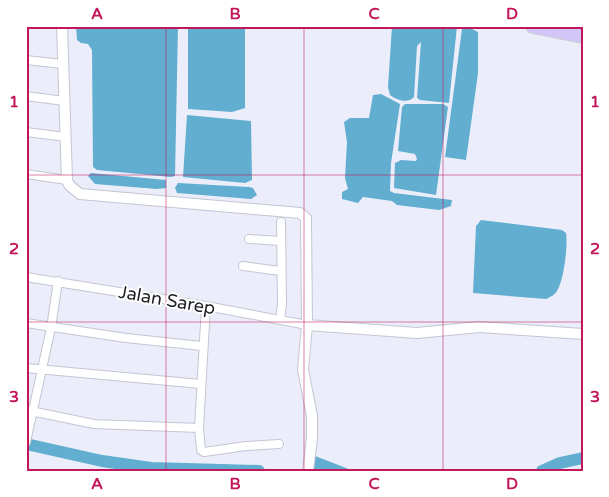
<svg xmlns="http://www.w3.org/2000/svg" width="609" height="497" viewBox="0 0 609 497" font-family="'Varela Round',sans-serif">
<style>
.water{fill:#61aed0}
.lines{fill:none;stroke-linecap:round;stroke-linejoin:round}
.river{stroke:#61aed0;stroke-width:12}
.street-casing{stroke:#c3c6d2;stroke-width:10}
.secondary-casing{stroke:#c3c6d2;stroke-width:12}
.highway-casing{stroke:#cdcece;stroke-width:16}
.street{stroke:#fff;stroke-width:8}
.secondary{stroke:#fff;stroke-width:10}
.highway{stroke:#d2c5f7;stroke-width:14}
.grid{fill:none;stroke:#c2185b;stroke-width:1;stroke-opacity:0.55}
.labels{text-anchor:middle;stroke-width:4;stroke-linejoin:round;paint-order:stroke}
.street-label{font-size:18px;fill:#1d1e22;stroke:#fff}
.neatline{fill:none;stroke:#c2185b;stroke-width:2}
.grid-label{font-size:16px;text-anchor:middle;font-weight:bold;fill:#c2185b}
</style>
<rect width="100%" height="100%" fill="#ebeefa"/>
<path class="water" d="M76,26H178L175,176L171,177L97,170L93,167L92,50L88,44L81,43L77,40Z
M188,26H245V108L232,112L188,109Z
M392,26H457L449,103L420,100L417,98L421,42L417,46L414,97C407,104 397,100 390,95L388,87Z
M462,29H472L478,32V73L466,160L445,157Z
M381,94L400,104L391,163L390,191L394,193L452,200L451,206L439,210L397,205L392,201L363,197L358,203L342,199V192L348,189L345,178L347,142L344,122L350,118H369L373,95Z
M405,104H443L448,107L436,195L394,188L395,163L401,160L416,161L417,159L415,154L398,151L402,107Z
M187,115L251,121L252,180L245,183L183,177Z
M91,173L166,180V188L157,189L95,184L88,176Z
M178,183L249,187L253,188L257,195L251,199L177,193L175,188Z
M481,220L562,230L566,233C568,246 564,277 558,289C556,294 551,297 546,299L473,293L476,226Z
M315,456L354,471H313Z"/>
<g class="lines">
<path class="river" d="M26,444L102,461L151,468L259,471
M542,471L560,463L583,458"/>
<g class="street-casing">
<path id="street" d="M26,60L63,64
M26,96L64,101
M26,132L66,137
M26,174L67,180
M249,239L280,241
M243,266L280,271
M26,277L206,306L307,325
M206,306L199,428L201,450L204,452L246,446L279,444
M280,320L282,304L281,222
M26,323L126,338L202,346
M26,368L201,384
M26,410L94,424L199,428
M26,442L51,328L58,281"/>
</g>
<g class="secondary-casing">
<path id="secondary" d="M62,26L67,180L69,185L80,194L300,213L306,218L307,325L303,370L312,416V438L308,471
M307,325L417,333L479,327L583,334"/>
</g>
<g class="highway-casing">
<path id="highway" d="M533,26L583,36"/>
</g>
<use href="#street" class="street"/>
<use href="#secondary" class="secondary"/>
<use href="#highway" class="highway"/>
</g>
<path class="grid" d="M166,26V471M304,26V471M443,26V471M26,175H583M26,322H583"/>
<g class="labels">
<g class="street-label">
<text transform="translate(167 300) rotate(10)" y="6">Jalan Sarep</text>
</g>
</g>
<rect width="609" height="497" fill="none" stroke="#ffffff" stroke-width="55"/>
<rect x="28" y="28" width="554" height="442" class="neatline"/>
<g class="grid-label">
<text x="97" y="19">A</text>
<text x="235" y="19">B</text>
<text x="374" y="19">C</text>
<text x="512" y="19">D</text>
<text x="14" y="107">1</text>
<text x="595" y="107">1</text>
<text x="14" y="254">2</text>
<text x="595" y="254">2</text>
<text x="14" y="402">3</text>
<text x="595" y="402">3</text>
<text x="97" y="489">A</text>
<text x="235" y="489">B</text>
<text x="374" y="489">C</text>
<text x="512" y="489">D</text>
</g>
</svg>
